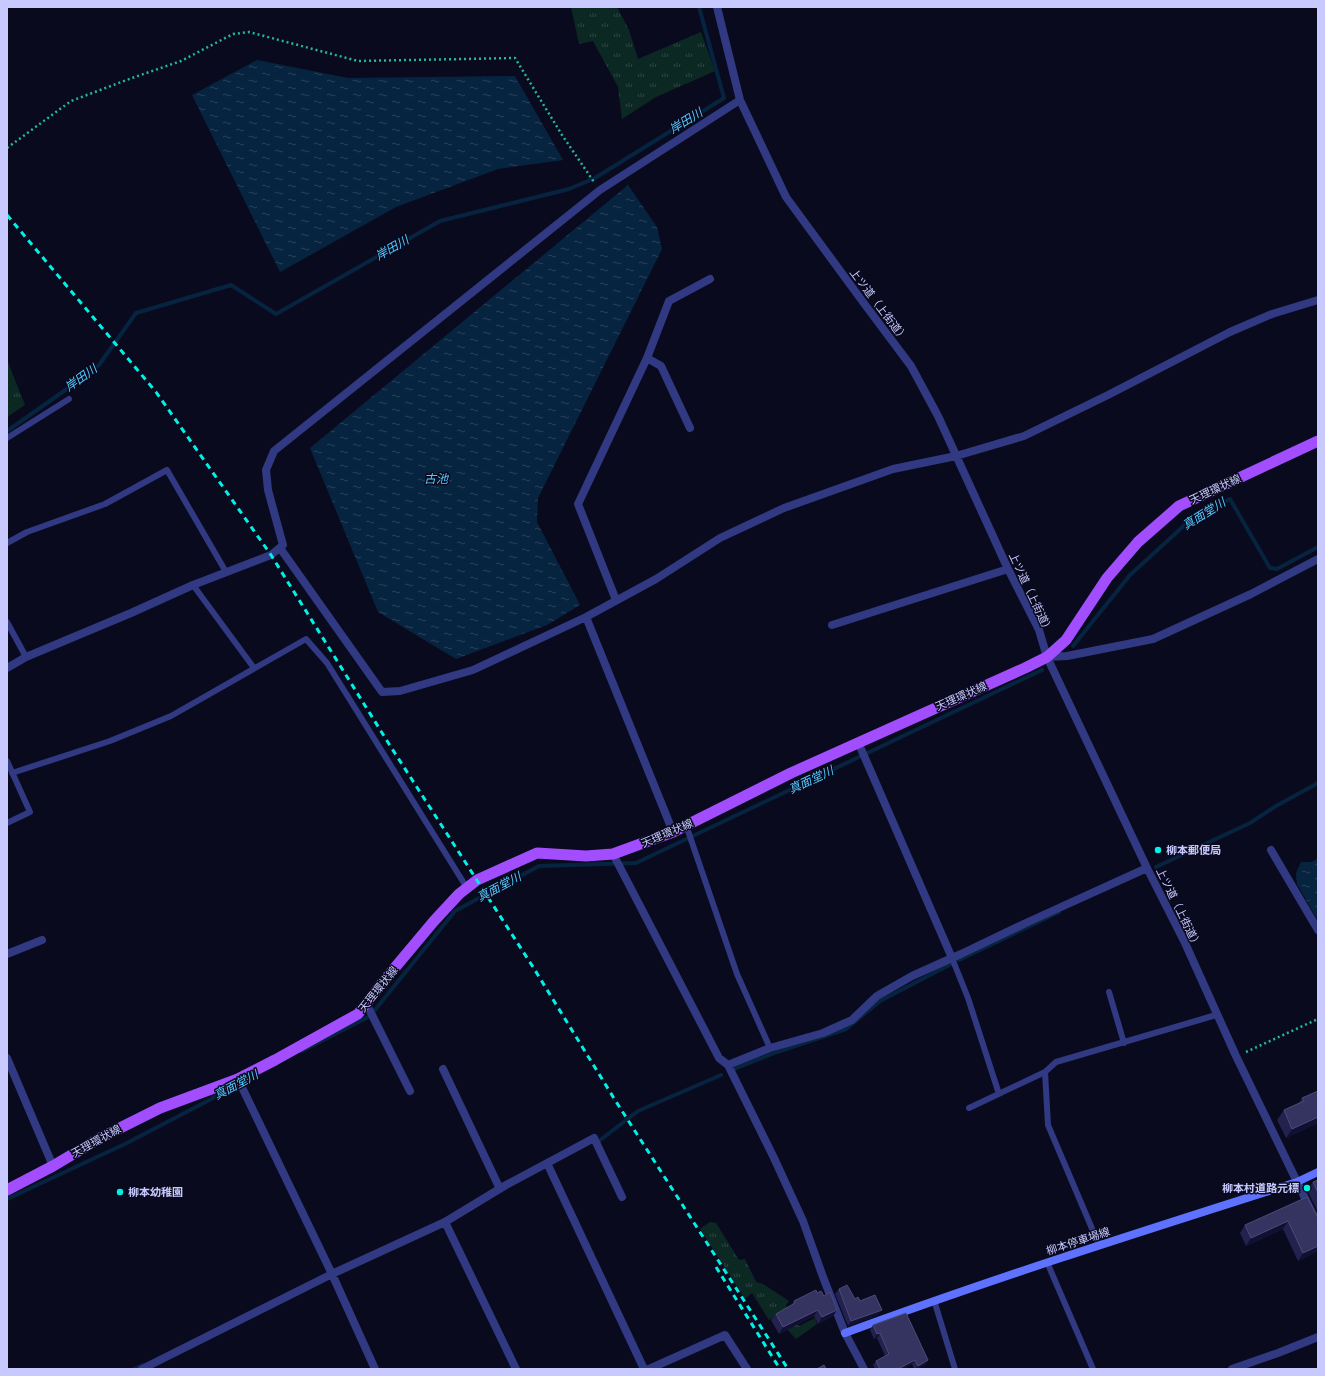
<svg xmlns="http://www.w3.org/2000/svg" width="1325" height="1376" viewBox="0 0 1325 1376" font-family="Poppins,'Noto Sans JP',sans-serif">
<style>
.grass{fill:url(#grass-tufts)}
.water{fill:url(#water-ripples)}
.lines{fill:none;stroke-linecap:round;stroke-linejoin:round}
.stream{stroke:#062440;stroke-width:4}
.path{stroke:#22b899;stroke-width:2.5;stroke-dasharray:2 3;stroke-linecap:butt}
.service{stroke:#303981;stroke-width:6}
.minor{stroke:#303981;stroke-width:8}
.secondary{stroke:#5e72ff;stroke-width:8}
.primary{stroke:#a24eff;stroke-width:11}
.rail{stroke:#00f2e6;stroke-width:3;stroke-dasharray:6 5;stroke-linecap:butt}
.wall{fill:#23214d}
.shaded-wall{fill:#121032}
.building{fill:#353360;stroke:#4c4a79}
.poi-dot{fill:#00f2e6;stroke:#0a0a1e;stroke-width:1.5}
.labels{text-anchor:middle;stroke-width:3;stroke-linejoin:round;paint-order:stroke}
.street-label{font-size:11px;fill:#c7c9ff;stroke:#0a0a1e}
.poi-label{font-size:11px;font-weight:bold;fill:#c7c9ff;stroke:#0a0a1e;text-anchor:start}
.water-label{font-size:12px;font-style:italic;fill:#55c9ff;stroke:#0a0a1e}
</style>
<defs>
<pattern id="grass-tufts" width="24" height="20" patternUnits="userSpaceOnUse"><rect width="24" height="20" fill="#0c2823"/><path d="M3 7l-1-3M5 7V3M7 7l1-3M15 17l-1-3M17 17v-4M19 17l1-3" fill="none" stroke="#2e4644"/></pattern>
<pattern id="water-ripples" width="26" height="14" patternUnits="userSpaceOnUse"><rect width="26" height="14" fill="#062440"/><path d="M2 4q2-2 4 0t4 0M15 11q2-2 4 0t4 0" fill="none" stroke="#29425d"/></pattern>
</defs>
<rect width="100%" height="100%" fill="#0a0a1e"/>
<path class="grass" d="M571,7H617L629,30L638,59L701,32L715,71L656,97L622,119L618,87L593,41L579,44Z
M7,360L25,405L7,417Z
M710,1222L716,1223L739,1260L745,1259L756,1282L763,1284L789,1301L786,1305L799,1326L825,1313L826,1315L815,1319L817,1324L796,1339L787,1329L779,1314L769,1320L752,1293L745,1299L700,1229Z"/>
<path class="water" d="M257,60L348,78L515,76L563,160L498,169L396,207L280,272L192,95Z
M628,185L657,227L662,249L538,498L537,522L580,605L547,625L456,659L378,612L310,448Z
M1318,858V921L1297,884L1296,873L1301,862H1312Z"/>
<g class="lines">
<path class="stream" d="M7,431L74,384L99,365L136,313L231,285L276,314L440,221L569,189L595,178L724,98L699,7
M1073,646L1130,575L1188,522L1230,499L1270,568L1277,569L1318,547
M1156,867L1250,823L1276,806L1318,783
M959,960L1059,912
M302,1051L370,1016L455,911L539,866L636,863L1042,670
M734,1069L777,1052L846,1029L880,1001L951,964
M599,1141L638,1111L721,1075
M7,1199L127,1143L240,1084
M134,1369L143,1365"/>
<path class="path" d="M7,148L71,101L132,78L181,61L233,34L249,32L358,61L515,58L562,135L594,182
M1246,1052L1318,1019"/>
<path class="service" d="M7,438L69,399
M7,543L27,532L105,504L167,470L226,572
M193,585L254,668
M7,622L26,657
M7,761L30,812L7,823
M12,773L110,741L171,716L306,639L327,663L467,888
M686,825L737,974L770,1048
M952,958L968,998L999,1094
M1109,992L1124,1043
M1045,1072L1048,1125L1099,1245
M969,1108L1045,1072L1056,1062L1216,1015
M1047,1262L1093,1369
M934,1300L955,1369"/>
<path class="minor" d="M717,7L740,100L786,197L863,302L911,366L938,416L1008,569L1039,630L1047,657L1147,868L1185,943L1236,1056L1318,1225
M647,358L661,366L690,428
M280,548L382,692L400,691L473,670L586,617L656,579L720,538L784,508L893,469L956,456L1024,436L1108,395L1230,332L1272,314L1318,300
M616,600L578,504L647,358L669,301L710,279
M586,617L673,832
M832,625L1008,569
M1047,657L1067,656L1153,639L1251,594L1318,559
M7,668L26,657L131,613L193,585L271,555L283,545L268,490L266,470L274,451L600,190L740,100
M858,742L952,958
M1271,850L1318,930
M613,854L719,1058L728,1065L774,1158L803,1221L823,1277L845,1333L864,1369
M7,954L42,940
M366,1003L410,1091
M7,1058L53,1166
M728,1065L770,1048L823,1033L852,1020L877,996L912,976L961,954L1028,922L1147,868
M443,1069L500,1189
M238,1079L332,1274L375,1369
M547,1163L644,1369
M445,1222L516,1369
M142,1369L332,1274L445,1222L506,1185L594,1138L622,1197
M649,1369L725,1335L747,1369
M1232,1369L1278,1353L1318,1337"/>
<path class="secondary" d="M845,1333C994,1278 1146,1230 1297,1182L1318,1172"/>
<path class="primary" d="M7,1190L53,1166L100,1138L160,1108L238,1079L275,1060L358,1014L382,983L434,921L459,894L477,880L537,853L586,856L613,854L673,832L791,773L1025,668L1047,657L1066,640L1107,578L1138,542L1179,506L1318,441"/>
<path class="rail" d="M7,215L156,392L271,555L389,744L533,967L615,1100L788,1369
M716,1267L780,1369"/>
</g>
<path class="wall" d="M1302,1098L1318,1123L1286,1138L1277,1120L1284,1110L1299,1103Z
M1318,1180V1212L1307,1190L1313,1182Z
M1318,1218V1251L1298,1261L1283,1229L1246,1246L1240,1233L1245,1225Z
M839,1289L855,1299L860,1301L878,1315L848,1326L835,1294Z
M817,1293L824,1296L837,1310L833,1316L818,1324L814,1316L779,1334L771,1320L776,1314L791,1306L794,1301Z
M873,1325L928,1360L925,1365L917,1369H914L912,1364L903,1369H875L873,1365L876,1361L885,1356L877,1338L874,1339L870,1330Z"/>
<path class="shaded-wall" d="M1318,1117V1123L1286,1138L1292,1129Z
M1288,1221L1283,1229L1246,1246L1251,1238Z
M1318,1246V1251L1298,1261L1303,1253Z
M818,1310L814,1316L779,1334L783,1327Z
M837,1310L833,1316L818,1324L822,1317Z
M882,1310L878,1315L848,1326L851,1321Z
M880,1333L877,1338L874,1339L877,1334Z
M915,1360L912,1364L903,1369H898Z
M928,1360L925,1365L917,1369H915L918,1366Z"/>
<path class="building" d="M1318,1091V1117L1292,1129L1284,1110L1304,1101L1302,1098Z
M1318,1180V1193L1313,1182Z
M1307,1197L1318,1218V1246L1303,1253L1288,1221L1251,1238L1245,1225Z
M847,1285L855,1299L858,1297L860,1301L875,1295L882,1310L851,1321L839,1289Z
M816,1290L817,1293L821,1291L824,1296L830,1292L837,1310L822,1317L818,1310L783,1327L776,1314L795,1303L794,1301Z
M906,1313L928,1360L918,1366L915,1360L898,1369L896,1368L893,1369H880L876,1361L889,1354L880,1333L877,1334L873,1325Z
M824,1365L826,1369H817Z"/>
<g class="poi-dot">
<circle cx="1158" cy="850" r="4"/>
<circle cx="1307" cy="1188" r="4"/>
<circle cx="120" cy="1192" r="4"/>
</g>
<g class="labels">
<g class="street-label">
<text transform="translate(879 305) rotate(53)" y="4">上ツ道（上街道）</text>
<text transform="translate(1215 489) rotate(-25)" y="4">天理環状線</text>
<text transform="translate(1031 593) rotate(65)" y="4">上ツ道（上街道）</text>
<text transform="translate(961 696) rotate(-24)" y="4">天理環状線</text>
<text transform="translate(667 833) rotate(-23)" y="4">天理環状線</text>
<text transform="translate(1179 908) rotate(64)" y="4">上ツ道（上街道）</text>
<text transform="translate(378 989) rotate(-51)" y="4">天理環状線</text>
<text transform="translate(96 1141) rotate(-29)" y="4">天理環状線</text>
<text transform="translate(1078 1241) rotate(-18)" y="4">柳本停車場線</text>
</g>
<g class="poi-label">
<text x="1166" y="854">柳本郵便局</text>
<text x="1299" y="1192" text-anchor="end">柳本村道路元標</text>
<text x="128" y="1196">柳本幼稚園</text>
</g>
<g class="water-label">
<text transform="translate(686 121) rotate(-32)" y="4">岸田川</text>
<text transform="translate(392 248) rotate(-30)" y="4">岸田川</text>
<text transform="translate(81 378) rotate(-36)" y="4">岸田川</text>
<text x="436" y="483">古池</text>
<text transform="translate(1204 514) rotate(-32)" y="4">真面堂川</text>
<text transform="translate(811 780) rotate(-25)" y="4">真面堂川</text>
<text transform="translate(499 887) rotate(-28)" y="4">真面堂川</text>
<text transform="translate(236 1085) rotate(-28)" y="4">真面堂川</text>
</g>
</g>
<rect width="1325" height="1376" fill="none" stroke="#c7c9ff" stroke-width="16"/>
</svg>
